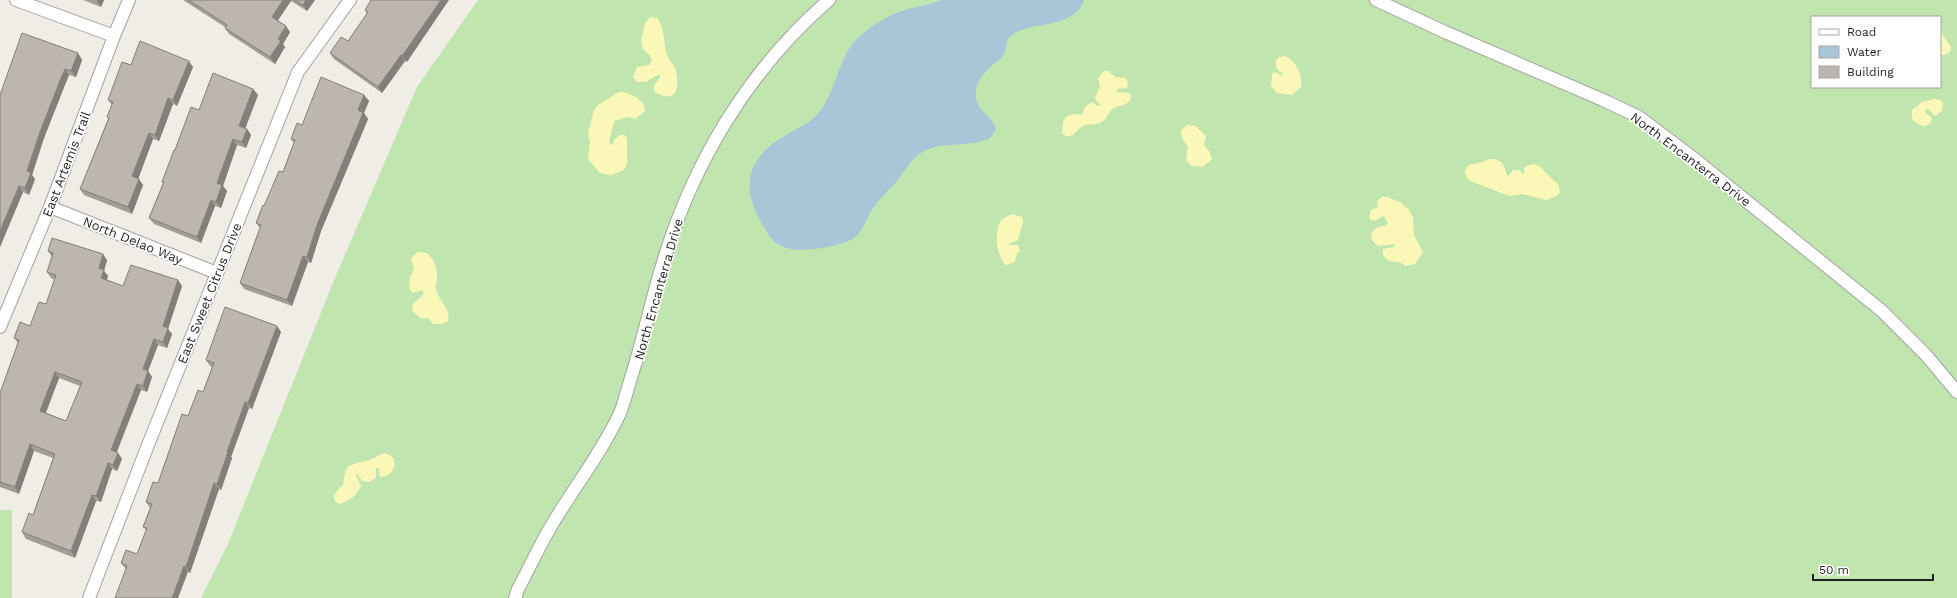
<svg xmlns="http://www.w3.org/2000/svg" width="1957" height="598" viewBox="0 0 1957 598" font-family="'Work Sans',sans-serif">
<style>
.grass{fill:#c1e5af;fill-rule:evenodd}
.sand{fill:#faf7b8}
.water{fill:#a9c6d9}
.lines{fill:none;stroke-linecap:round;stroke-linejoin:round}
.minor-casing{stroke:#a3a3a3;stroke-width:14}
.minor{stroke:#fff;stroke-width:12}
.wall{fill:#a29d96;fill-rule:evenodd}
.shaded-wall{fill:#847f7a}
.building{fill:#bcb6af;stroke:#847f7a;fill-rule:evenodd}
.labels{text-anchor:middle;stroke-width:3.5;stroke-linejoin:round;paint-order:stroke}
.street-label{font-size:13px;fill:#1f1f1f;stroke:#fff}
</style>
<rect width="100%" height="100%" fill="#efede5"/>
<path class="grass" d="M478,0H1957V598H201L228,544L335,278L417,87ZM1812,17H1940V87H1812Z
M0,510H12V598H0Z"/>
<path class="sand" d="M650,17L657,18C664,27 664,40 666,52C667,56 669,59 672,63C678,71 679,84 675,93C669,99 660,96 654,91V85L660,78L659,74L646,82H637L633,77L637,67L649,65L652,61L650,56L643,49L641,41L645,23Z
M1940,31L1951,47L1950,52L1944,55H1940Z
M1285,56C1296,60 1303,76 1301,87L1292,95L1277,93L1271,86L1272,74L1275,72L1281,75L1283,74L1277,69L1275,62L1279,57Z
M1104,71H1109L1115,77L1126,78L1128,82L1127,88L1117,89L1116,92L1129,93L1131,96L1130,101C1125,106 1118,105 1113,109C1109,112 1107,118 1103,121C1096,126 1091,123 1085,125C1076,128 1072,143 1062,133L1063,122L1066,117L1073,114L1082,115L1085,107L1092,102L1098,106L1101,105L1096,101L1095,96L1100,88L1098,78Z
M619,92C629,92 646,100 645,111L635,119L627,117L614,121L609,143L613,145L614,140L620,135H624L627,138V164L624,170L611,175L600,173L588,159L590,142L588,133L594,110L598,105Z
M1934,99L1940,100L1943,103L1942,111L1935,116L1928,109H1925L1926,113L1932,118L1931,123L1925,126L1919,125L1912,119V110L1922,102Z
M1188,125L1196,126L1206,136L1204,145L1209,151L1212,159L1203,167L1192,166L1186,160L1188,147C1183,139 1175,131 1188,125Z
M1490,159C1504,159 1504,167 1508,177L1513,170H1519L1524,175V168L1529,165C1538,162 1542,168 1547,174C1553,181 1562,183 1559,194L1555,197L1546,200L1523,194L1509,196L1468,180L1465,172C1467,162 1472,165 1480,163C1483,162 1486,160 1490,159Z
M1382,197H1387L1400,202L1409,210L1413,218L1414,235L1423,252L1415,264L1406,266L1399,262L1389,261L1383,255V249L1394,247L1395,244L1378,246C1366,238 1371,226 1385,226L1388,223L1384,216L1374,221L1369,218L1371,210L1378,207L1377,201Z
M1013,214L1022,217L1023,222L1018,240L1007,245H1018L1020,250L1017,254L1015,262L1006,265C997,259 994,232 1000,222C1002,218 1009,215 1013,214Z
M418,252L427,253C434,259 438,269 437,279C437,282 435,285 436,288C437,300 451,307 448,321L442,324H433L428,318L422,319L412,311L413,304L424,294L422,290L413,293L409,289L410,277L414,269L411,258Z
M384,453C401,455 396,477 380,477L379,468H376V478L369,482L362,481L357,473L356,475L361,486C355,496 351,501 339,504C328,498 337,491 343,485C346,464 346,466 366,461C373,460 378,455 384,453Z"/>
<path class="water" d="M941,0H1084C1075,29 1032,21 1013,34C1003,40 1009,51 1001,58C988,69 975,78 976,97C977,112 994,116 996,130L990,138C966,150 939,138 917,156C909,163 903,173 896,182C888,192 878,199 872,210C864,222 862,237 846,242C826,249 785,257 771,238C744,199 737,165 783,137C798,127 812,124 822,108C837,87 839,56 858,38C871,25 891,14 908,9C919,6 930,5 941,0Z"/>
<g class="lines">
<g class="minor-casing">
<path id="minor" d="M16,0L114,36
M1376,0L1445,32L1603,100L1639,117L1692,157L1882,311L1926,355L1957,392
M50,207L217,273
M0,327L50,207L114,36L129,0
M89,598L148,445L298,72L350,0
M515,598L518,589C530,567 540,544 553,523C575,486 602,452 620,413C624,403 627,391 630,381C642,344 650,306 661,269C691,166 747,71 829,0"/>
</g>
<use href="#minor" class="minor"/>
</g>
<path class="wall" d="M83,0H104L101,7Z
M183,0H315L307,11L291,1L278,20L290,32L283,44L285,47L275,64L229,34L225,28V27Z
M371,0L407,62L405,61L382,93L334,59L330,53L348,41L367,14L365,10Z
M78,53L82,60L76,77L69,75L63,89L44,138L32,175L35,179L29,195L23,192L0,247V95Z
M131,65L193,67L177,106L173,104L159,141L153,139L138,179L143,185L132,214L84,195L80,189L108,119L107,117L112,105L108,100Z
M253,89L258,95L245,128L247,129L251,135L246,148L237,145L223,186L227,191L221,208L215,206L201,243L154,224L149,218L163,183L162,182L175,150Z
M364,95L369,101L364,113L368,119L321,231L311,263L308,262L292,306L244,289L240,283L260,228L256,223L264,206L283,172L294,143L291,139L302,125Z
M48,251L107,260L104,271L108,276L107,280L123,286H182L168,329L172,334L167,348L158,345L148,371L152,377L147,392L141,390L117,452L118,453L122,459L117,471L112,469L101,502L96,501L75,558L26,539L22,532L33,515L53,458L34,451L19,494L0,487V393L18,343L14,338L30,326L46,304L55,280L51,278L47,272L52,257ZM59,378L80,386L66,421L46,413Z
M277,326L281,332L252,409L249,408L231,457L232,458L221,490L219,489L190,573L188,572L126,569L121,563L137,554L146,530L143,527L150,508L146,502L158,483L188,416L203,392L212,367L210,366L206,360Z"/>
<path class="shaded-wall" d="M97,0H104L101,7L97,1Z
M283,0H291V1L276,23L272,17Z
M306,0H315L307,11L303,5Z
M441,0H449L407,62L402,56Z
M286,26L290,32L283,44L285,47L275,64L270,57L278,39Z
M78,53L82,60L76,77L71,71Z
M401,55L405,61L382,93L378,87Z
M189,61L193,67L177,106L173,100Z
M65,69L69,75L44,138L32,175L35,179L29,195L25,188L27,171L40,132Z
M253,89L258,95L244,132L239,126Z
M364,95L369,101L364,113L368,119L321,231L311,263L307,257L317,225L358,110Z
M168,98L173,104L159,141L155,135Z
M247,129L251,135L246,148L242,142Z
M149,133L153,139L137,182L132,176Z
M233,139L237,145L223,186L227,191L221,208L216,202L217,183Z
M139,179L143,185L132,214L128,207Z
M19,186L23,192L0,247V231Z
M211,200L215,206L201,243L197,237Z
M103,254L107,260L104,271L108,276L105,284L101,278L99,268Z
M303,256L308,262L292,306L287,300Z
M178,280L182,286L168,329L172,334L167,348L163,342V326Z
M277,326L281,332L252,409L248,403Z
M154,339L158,345L148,371L152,377L147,392L143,386V369Z
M55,372L59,378L44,417L40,411Z
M137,384L141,390L115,456L111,450Z
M245,402L249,408L231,457L232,458L221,490L217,484L227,452Z
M30,444L34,451L19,494L15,487Z
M118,453L122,459L117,471L113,465Z
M108,463L112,469L101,502L96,496Z
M214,483L219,489L190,573L186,567Z
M92,495L96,501L75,558L71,551Z
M184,566L188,572L178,598H172Z"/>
<path class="building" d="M189,0H283L272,17L286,26L278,39L281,41L270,57L225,28L227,25Z
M295,0H306L303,5Z
M371,0H441L402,56L401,55L378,87L330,53L341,37L348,41L368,12L365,10Z
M22,33L78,53L71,71L65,69L59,83L40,132L27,171L31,173L25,188L19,186L0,231V95Z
M140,41L189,61L173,100L168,98L155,135L149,133L132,176L139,179L128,207L80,189L109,118L107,117L113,102L108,100L122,62L131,65Z
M213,73L253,89L239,126L247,129L242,142L233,139L217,183L222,185L216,202L211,200L197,237L149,218L164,182H162L174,150H175L191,107L199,110Z
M321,77L364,95L358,110L363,113L317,225L307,257L303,256L287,300L240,283L261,225L256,223L263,205L264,206L279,171L283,172L295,140L291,139L297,123L302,125Z
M52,238L103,254L99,268L104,270L101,278L123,286L131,265L178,280L163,326L168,328L163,342L154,339L143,369L148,371L143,386L137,384L111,450L118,453L113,465L108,463L96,496L92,495L71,551L22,532L29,513L33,515L55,454L30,444L15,487L0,482V393L19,340L14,338L20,322L30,326L39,302L46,304L56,275L47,272L53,253L48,251ZM55,372L82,382L66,421L40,411Z
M225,307L277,326L248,403L245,402L227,452H228L217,484L214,483L186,567L184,566L172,598H115L127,566L121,563L126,550L137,554L147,528L143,527L152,504L146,502L153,482L158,483L182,414L188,416L198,390L203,392L214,363L206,360Z"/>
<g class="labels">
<g class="street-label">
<text transform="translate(1691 159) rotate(37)" y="5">North Encanterra Drive</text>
<text transform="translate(66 164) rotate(-69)" y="5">East Artemis Trail</text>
<text transform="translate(133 240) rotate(22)" y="5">North Delao Way</text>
<text transform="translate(658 289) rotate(-74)" y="5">North Encanterra Drive</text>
<text transform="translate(209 293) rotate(-68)" y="5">East Sweet Citrus Drive</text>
</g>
</g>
<rect x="1811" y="16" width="130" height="72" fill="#ffffff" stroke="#a5a5a5"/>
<rect x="1819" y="29" width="20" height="6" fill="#ffffff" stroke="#a5a5a5"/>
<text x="1847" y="36" font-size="12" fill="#1f1f1f">Road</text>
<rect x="1819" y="46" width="20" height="12" fill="#a9c6d9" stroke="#a5a5a5"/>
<text x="1847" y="56" font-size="12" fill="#1f1f1f">Water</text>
<rect x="1819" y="66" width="20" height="12" fill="#bcb6af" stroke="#a5a5a5"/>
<text x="1847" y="76" font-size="12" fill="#1f1f1f">Building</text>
<path d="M1813 574v6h120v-6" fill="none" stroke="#1f1f1f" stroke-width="2"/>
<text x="1819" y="574" font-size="12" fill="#1f1f1f" stroke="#ffffff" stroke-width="3" paint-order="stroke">50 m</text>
</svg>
